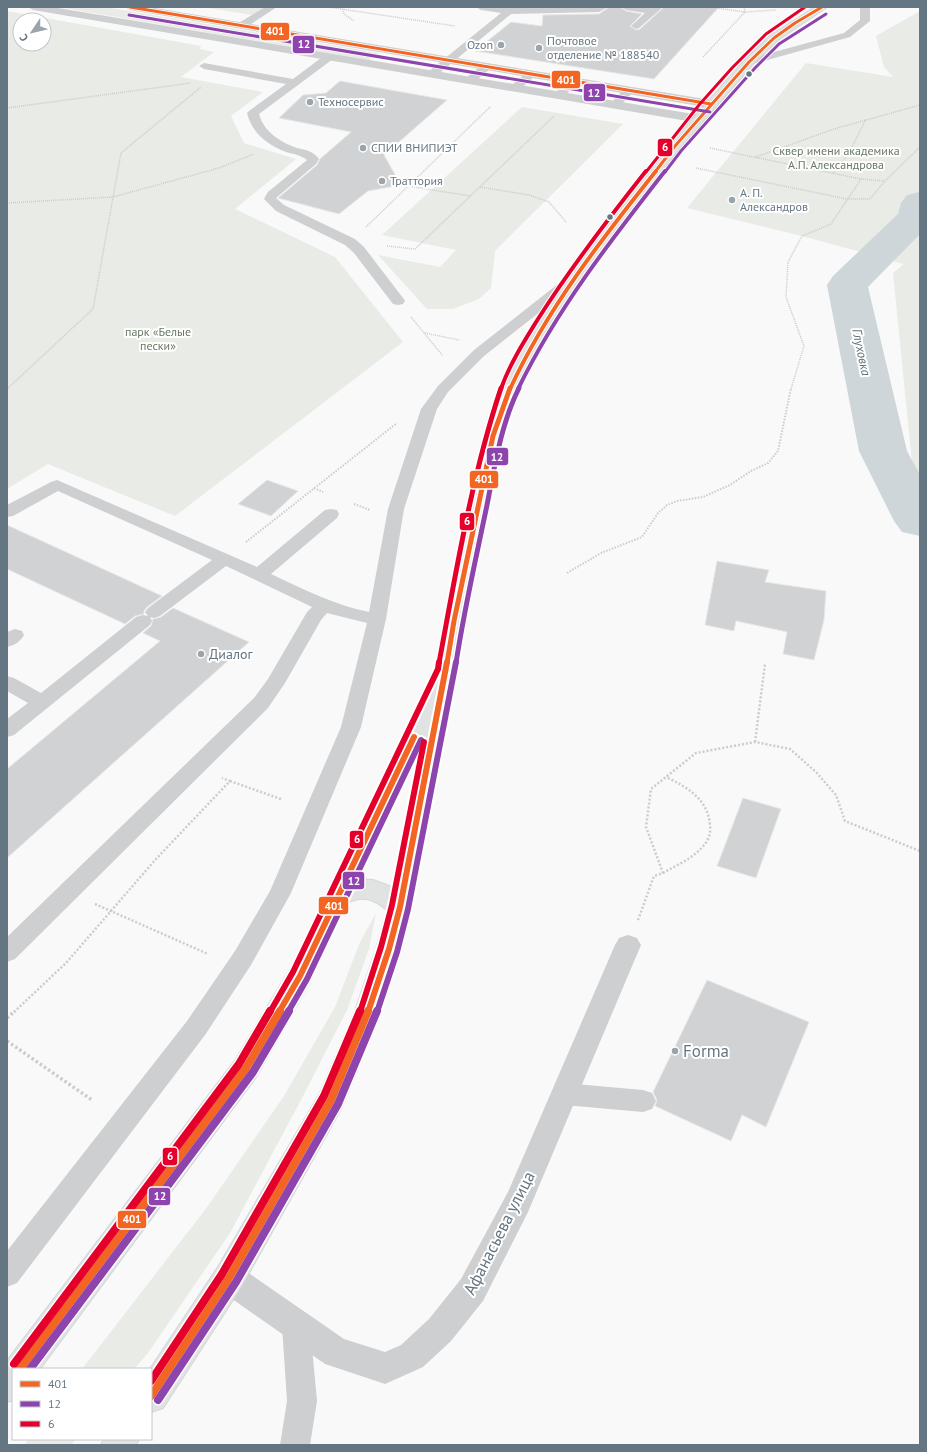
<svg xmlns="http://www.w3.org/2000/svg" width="927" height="1452" viewBox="0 0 927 1452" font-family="'PT Sans',sans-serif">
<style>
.green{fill:#e8ebe6;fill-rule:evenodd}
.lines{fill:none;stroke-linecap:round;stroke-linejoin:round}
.river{fill:#ced6d9;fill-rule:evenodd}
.building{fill:#d0d2d3;stroke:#e8e8e8}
.secondary-casing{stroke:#d5d6d7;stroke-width:2}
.path-far3{stroke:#cbcccd;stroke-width:1.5;stroke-dasharray:1 1;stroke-linecap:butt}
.path-far2{stroke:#cbcccd;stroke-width:2;stroke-dasharray:1.5 1.5;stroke-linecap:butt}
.path-far1{stroke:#cbcccd;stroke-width:2.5;stroke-dasharray:2 2;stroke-linecap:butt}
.path{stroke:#cbcccd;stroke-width:3.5;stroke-dasharray:2.5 2.5;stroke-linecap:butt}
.service{fill:#cecfd0;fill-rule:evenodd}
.minor{fill:#cecfd0;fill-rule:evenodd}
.tertiary{fill:#cecfd0;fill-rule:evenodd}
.secondary{fill:#e1e2e2;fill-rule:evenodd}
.bus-1-far4-casing{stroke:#fff;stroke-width:4.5}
.bus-1-far3-casing{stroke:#fff;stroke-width:6}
.bus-1-far2-casing{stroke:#fff;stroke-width:8}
.bus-1-far1-casing{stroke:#fff;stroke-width:10}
.bus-1-casing{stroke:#fff;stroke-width:11}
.bus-2-far4-casing{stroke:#fff;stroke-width:4.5}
.bus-2-far3-casing{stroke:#fff;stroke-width:6}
.bus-2-far2-casing{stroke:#fff;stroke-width:8}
.bus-2-far1-casing{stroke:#fff;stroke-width:10}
.bus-2-casing{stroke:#fff;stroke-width:11}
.bus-3-far4-casing{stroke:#fff;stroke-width:4.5}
.bus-3-far3-casing{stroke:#fff;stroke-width:6}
.bus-3-far2-casing{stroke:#fff;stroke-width:8}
.bus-3-far1-casing{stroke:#fff;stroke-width:10}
.bus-3-casing{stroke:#fff;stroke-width:11}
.bus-1-far4{stroke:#f26522;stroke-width:3}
.bus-1-far3{stroke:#f26522;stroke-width:4}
.bus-1-far2{stroke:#f26522;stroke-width:5}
.bus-1-far1{stroke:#f26522;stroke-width:6}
.bus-1{stroke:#f26522;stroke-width:8}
.bus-2-far4{stroke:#8e44ad;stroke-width:3}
.bus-2-far3{stroke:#8e44ad;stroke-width:4}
.bus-2-far2{stroke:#8e44ad;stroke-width:5}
.bus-2-far1{stroke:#8e44ad;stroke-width:6}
.bus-2{stroke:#8e44ad;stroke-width:8}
.bus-3-far4{stroke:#e4002b;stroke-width:3}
.bus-3-far3{stroke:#e4002b;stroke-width:4}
.bus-3-far2{stroke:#e4002b;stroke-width:5}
.bus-3-far1{stroke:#e4002b;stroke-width:6}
.bus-3{stroke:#e4002b;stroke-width:8}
.poi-dot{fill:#99a4ac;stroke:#fff;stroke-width:1.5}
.bus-dot{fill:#657683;stroke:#fff;stroke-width:1.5}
.labels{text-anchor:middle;stroke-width:4;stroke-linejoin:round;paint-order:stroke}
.far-poi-label{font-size:12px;fill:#657683;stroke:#fff;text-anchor:start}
.far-park-label{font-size:12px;fill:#687a64;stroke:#fff}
.far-water-label{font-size:13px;font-style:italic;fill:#60757c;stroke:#fff}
.poi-label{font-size:14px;fill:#657683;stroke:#fff;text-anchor:start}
.near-poi-label{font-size:17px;fill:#657683;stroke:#fff;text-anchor:start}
.near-street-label{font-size:17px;fill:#657683;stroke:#fff}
.line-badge{stroke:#fff;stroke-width:1.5}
.badge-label{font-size:11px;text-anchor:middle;font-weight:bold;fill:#fff}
</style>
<rect width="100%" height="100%" fill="#f9f9f9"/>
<path class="green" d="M58,7H105L379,53L369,60Z
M202,7H267L253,15Z
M7,11L201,46L200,49L214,52L181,77L263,92L231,116L244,143L296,159L235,209L335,257L403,342L175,516L48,464L7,489ZM20,20H44V44H20Z
M920,11V543L893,273L904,264L802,236L687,208L806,63L893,77L884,67L876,36Z
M522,107L623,124L495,251L491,288L479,299L453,309H427L378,255L440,267L456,250L382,235Z
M376,913L369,949L347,1010L302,1098L230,1233L148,1353L134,1369H82L205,1210L284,1096L335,1007L360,942Z
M29,1439H76L71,1445H24Z"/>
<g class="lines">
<path class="river" d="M920,192V234L868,287L907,451L920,475V536L902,532L894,521L859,451L827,285L833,276L898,214L901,203L907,195Z"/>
</g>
<path class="building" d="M609,7H620L626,11L642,14L630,26L636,30L640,29L664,7H719L654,79L475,51L511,22L542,26L543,15L599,14Z
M340,81L447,100L384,155L401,185L368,191L339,214L278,198L317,165L320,159L351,132L279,118L303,95L326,93Z
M267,480L298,491L271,516L238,504Z
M7,525L162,596L147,607L144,611V614L135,616L125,624L7,569Z
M717,561L769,570L765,582L826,591L824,620L814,660L783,654L787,632L736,621L734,631L705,625Z
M173,608L249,642L7,858V769L160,641L143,633L151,626L153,619L161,617Z
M743,798L781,809L756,878L717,866Z
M707,980L809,1022L766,1127L742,1115L731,1141L655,1106L657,1100L653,1092Z"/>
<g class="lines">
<g class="secondary-casing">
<path id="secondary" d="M815,7H827L778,40L753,64L679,149L617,229L580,280L546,333L526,371L513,399L502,436L464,621L457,671L412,907L402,949L380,1014L341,1109L240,1289L163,1408L151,1412V1369H150L218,1267L320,1093L354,1014L376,949L387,910C373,899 364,895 347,903L309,984L256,1077L40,1369H13V1400L7,1402V1361L9,1358L236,1059L290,969L421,699L424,694L431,692L444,621L484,436L497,399L530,333L568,276L607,223L671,143L745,60L770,36ZM420,748L392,887L373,880L359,879Z
M104,1439H139L136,1445H101Z"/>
</g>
<path class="path-far3" d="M328,7L455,26
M342,7L344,14L354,21
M709,7L745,12L776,10
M703,57L745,12L744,7
M613,65L626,44
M7,108L191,83
M710,148L861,179L831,224L802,236L788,262L786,297L804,346L791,389
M756,157L834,129L920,105
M696,168L847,199H870L885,181L920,147
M833,173L849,153L866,119
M861,179L885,181
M408,186L470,196
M480,187L529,195L549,202L566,222
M7,203L113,197L219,168L254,154
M366,227L491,106
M387,246L415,249L554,116
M411,317L443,356
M425,333L459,340
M7,389L93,309L121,153L201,87"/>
<path class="path-far2" d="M7,389L8,388
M314,488L323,492
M354,504L370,510
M246,542L397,423
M567,573L601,553L642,537L658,513L667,505L677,501L703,497L730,485L751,471L768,463L778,451L791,388"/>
<path class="path-far1" d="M755,742L765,664
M230,781L281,799
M663,873C677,865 694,858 704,845C709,840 711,832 710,825C708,799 687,787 666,777
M95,904L208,954
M638,920L654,876L663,873L646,827L651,789L696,753L755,742L790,749L816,772L836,795L845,821L920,851
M14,1012L66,963L156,859L230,781L222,778"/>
<path class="path" d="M7,1018L15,1011
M7,1041L92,1100"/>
<path class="service" d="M476,7H608L599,12L511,14L436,76H428L427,74L428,72L501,13L481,10Z
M621,7H663L639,28L636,29L631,26L645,13L626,10Z
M860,7H870V21L850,37L749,65L744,62L745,60L844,33L860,20Z
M329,54L334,57L333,59L259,114C264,132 280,142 297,148C306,150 313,151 319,159L316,164L276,198L284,205L355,239L364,247L403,298L405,301L403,304L398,305L393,304L354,253L345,245L276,211L264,199L268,192L307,160C301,155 293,154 286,152C267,145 252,133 247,113L249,111L286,84L204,69L199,66L204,63L293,79L325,55Z
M486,64L491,67L490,69L474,82H466L465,80L466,78L482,65Z
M531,71L536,74L535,76L519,90H511L510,88L511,86L527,72Z
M573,79L577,80L578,82L577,84L563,97H555L554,95L555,93L569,80Z
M628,88L632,89L633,91L632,93L619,107H611L610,105L611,103L624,89Z
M573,275L578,276L580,279L578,282L484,356L448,392L437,409L404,509L386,619L361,727L291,893L251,965L205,1035L17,1283L7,1287V1251L187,1021L235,951L270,891L341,727L367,623L327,613L321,620L285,683L268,708L15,959L7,962V937L254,698L268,679L307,612L312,607L226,566L160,616L154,618L150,617L152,621L150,625L14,735L7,737V719L28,703L7,691V676L14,678L41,693L136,617L143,615L148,616L145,612L148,608L212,560L58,491L13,516L7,517V505L51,482L57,480L257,567L325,510L331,509L337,510L339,514L337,518L271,574C303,589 334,605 369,612L388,509L421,409L438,386L474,350L568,276Z
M15,629L22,631L24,635C20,642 15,645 7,647V632Z
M564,1083L643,1090L652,1093L656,1101L652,1109L643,1112L564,1105L555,1102L551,1094L555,1086Z
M296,1312L306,1316L310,1326L317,1401L310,1445H280L287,1401L282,1326L286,1316Z"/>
<path class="minor" d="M265,7H277L245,28H237L236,26L237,24Z
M628,935L637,938L641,945L528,1212L483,1301L451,1341L423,1367L385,1384L325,1364L218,1289L214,1278L218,1267L229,1263L240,1267L344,1339L385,1352L401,1345L429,1319L461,1279L508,1192L615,945L619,938Z"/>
<path class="tertiary" d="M28,7H52L699,115L703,116L705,119L703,122L699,123L33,10Z
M125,7H149L711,100L715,101L717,104L715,107L711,108L130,10Z"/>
<use href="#secondary" class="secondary"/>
<g class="bus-1-far4-casing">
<path id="bus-1-far4" d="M130,7L711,104
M655,172L675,146L749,62L774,38L795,23L822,7"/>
</g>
<g class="bus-1-far3-casing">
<path id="bus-1-far3" d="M510,389C547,309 601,240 656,171"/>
</g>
<g class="bus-1-far2-casing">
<path id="bus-1-far2" d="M447,663L454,621L493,436L510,388"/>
</g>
<g class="bus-1-far1-casing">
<path id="bus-1-far1" d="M279,1012L300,976L414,737
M368,1012L389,949L400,907L447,662"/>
</g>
<g class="bus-1-casing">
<path id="bus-1" d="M20,1369L246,1068L280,1011
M151,1396L229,1278L331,1100L368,1011"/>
</g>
<g class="bus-2-far4-casing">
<path id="bus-2-far4" d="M129,15L710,112
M665,172L681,151L755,68L779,44L826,14"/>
</g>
<g class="bus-2-far3-casing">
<path id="bus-2-far3" d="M518,389C557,309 611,240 665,171"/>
</g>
<g class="bus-2-far2-casing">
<path id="bus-2-far2" d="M456,663C464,610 476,558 487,505C495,465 501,424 519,388"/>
</g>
<g class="bus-2-far1-casing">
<path id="bus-2-far1" d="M288,1012L307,979L421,740
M377,1012L397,952L408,909L456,662"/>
</g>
<g class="bus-2-casing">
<path id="bus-2" d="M30,1369L253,1072L289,1011
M158,1400L236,1282L338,1104L377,1011"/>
</g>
<g class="bus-3-far4-casing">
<path id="bus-3-far4" d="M646,172L699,105L732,68L766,34L805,7"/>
</g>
<g class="bus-3-far3-casing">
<path id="bus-3-far3" d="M501,389C509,365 525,340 538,319C571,267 608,219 646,171"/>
</g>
<g class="bus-3-far2-casing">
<path id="bus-3-far2" d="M439,663C456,572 472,475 501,388"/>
</g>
<g class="bus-3-far1-casing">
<path id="bus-3-far1" d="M270,1012L293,972L438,669L439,662
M360,1012L381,947L392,905L424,742"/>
</g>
<g class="bus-3-casing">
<path id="bus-3" d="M14,1364L239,1064L270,1011
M151,1381L222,1274L324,1096L360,1011"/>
</g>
<use href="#bus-1-far4" class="bus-1-far4"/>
<use href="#bus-1-far3" class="bus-1-far3"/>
<use href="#bus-1-far2" class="bus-1-far2"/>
<use href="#bus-1-far1" class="bus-1-far1"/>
<use href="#bus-1" class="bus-1"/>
<use href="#bus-2-far4" class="bus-2-far4"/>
<use href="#bus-2-far3" class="bus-2-far3"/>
<use href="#bus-2-far2" class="bus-2-far2"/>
<use href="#bus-2-far1" class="bus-2-far1"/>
<use href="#bus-2" class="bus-2"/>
<use href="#bus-3-far4" class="bus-3-far4"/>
<use href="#bus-3-far3" class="bus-3-far3"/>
<use href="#bus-3-far2" class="bus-3-far2"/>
<use href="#bus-3-far1" class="bus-3-far1"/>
<use href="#bus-3" class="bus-3"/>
</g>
<g class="poi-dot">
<circle cx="501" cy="45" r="4"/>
<circle cx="539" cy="48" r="4"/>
<circle cx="310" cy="102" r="4"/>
<circle cx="363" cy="148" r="4"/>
<circle cx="382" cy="181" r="4"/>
<circle cx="732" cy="200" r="4"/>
<circle cx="201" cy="654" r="4"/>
<circle cx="675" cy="1051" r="4"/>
</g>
<g class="bus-dot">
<circle cx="749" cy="74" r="3.5"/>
<circle cx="610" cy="217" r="3.5"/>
</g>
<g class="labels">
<g class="far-poi-label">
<text x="547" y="45">Почтовое<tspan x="547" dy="14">отделение № 188540</tspan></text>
<text x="493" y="49" text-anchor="end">Ozon</text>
<text x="318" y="106">Техносервис</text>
<text x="371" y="152">СПИИ ВНИПИЭТ</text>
<text x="390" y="185">Траттория</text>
<text x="740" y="197">А. П.<tspan x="740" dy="14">Александров</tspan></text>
</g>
<g class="far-park-label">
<text x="836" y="155">Сквер имени академика<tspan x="836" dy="14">А.П. Александрова</tspan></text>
<text x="158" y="336">парк «Белые<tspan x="158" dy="14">пески»</tspan></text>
</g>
<g class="far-water-label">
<text transform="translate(862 352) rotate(78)" y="5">Глуховка</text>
</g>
<g class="poi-label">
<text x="209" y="659">Диалог</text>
</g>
<g class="near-poi-label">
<text x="683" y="1057">Forma</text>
</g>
<g class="near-street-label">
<text transform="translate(499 1233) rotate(-63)" y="6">Афанасьева улица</text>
</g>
</g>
<g class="line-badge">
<rect x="260" y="22" width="30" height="19" rx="4" fill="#f26522"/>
<rect x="292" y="35" width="23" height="19" rx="4" fill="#8e44ad"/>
<rect x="551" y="70" width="30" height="19" rx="4" fill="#f26522"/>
<rect x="583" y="83" width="23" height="19" rx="4" fill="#8e44ad"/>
<rect x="657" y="138" width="16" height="19" rx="4" fill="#e4002b"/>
<rect x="486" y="447" width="23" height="19" rx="4" fill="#8e44ad"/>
<rect x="469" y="470" width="30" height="19" rx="4" fill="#f26522"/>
<rect x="459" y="512" width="16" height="19" rx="4" fill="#e4002b"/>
<rect x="349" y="830" width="15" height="19" rx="4" fill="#e4002b"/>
<rect x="342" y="871" width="23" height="19" rx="4" fill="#8e44ad"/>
<rect x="318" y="896" width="31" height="19" rx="4" fill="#f26522"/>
<rect x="162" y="1147" width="16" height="19" rx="4" fill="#e4002b"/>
<rect x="148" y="1187" width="23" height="19" rx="4" fill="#8e44ad"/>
<rect x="117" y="1210" width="30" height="19" rx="4" fill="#f26522"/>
</g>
<g class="badge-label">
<text x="275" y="35">401</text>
<text x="304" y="48">12</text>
<text x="566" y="84">401</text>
<text x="594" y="97">12</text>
<text x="665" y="151">6</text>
<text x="497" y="461">12</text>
<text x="484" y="483">401</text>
<text x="467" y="525">6</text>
<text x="357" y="843">6</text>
<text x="354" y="885">12</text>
<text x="334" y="910">401</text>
<text x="170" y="1160">6</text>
<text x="160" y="1200">12</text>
<text x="132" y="1223">401</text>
</g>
<rect width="927" height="1452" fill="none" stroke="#657683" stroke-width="16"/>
<rect x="12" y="1368" width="140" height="72" fill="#ffffff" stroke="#c1c8cd"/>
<rect x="20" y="1381" width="20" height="6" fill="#f26522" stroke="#c1c8cd"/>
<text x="48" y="1388" font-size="12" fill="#657683">401</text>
<rect x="20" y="1401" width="20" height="6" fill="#8e44ad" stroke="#c1c8cd"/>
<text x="48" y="1408" font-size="12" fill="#657683">12</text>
<rect x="20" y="1421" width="20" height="6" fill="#e4002b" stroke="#c1c8cd"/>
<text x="48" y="1428" font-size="12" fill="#657683">6</text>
<g transform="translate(32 32) rotate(235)"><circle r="19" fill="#ffffff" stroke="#c1c8cd"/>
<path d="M0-3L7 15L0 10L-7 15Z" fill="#99a4ac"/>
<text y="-6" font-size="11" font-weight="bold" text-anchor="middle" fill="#657683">С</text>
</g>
</svg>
